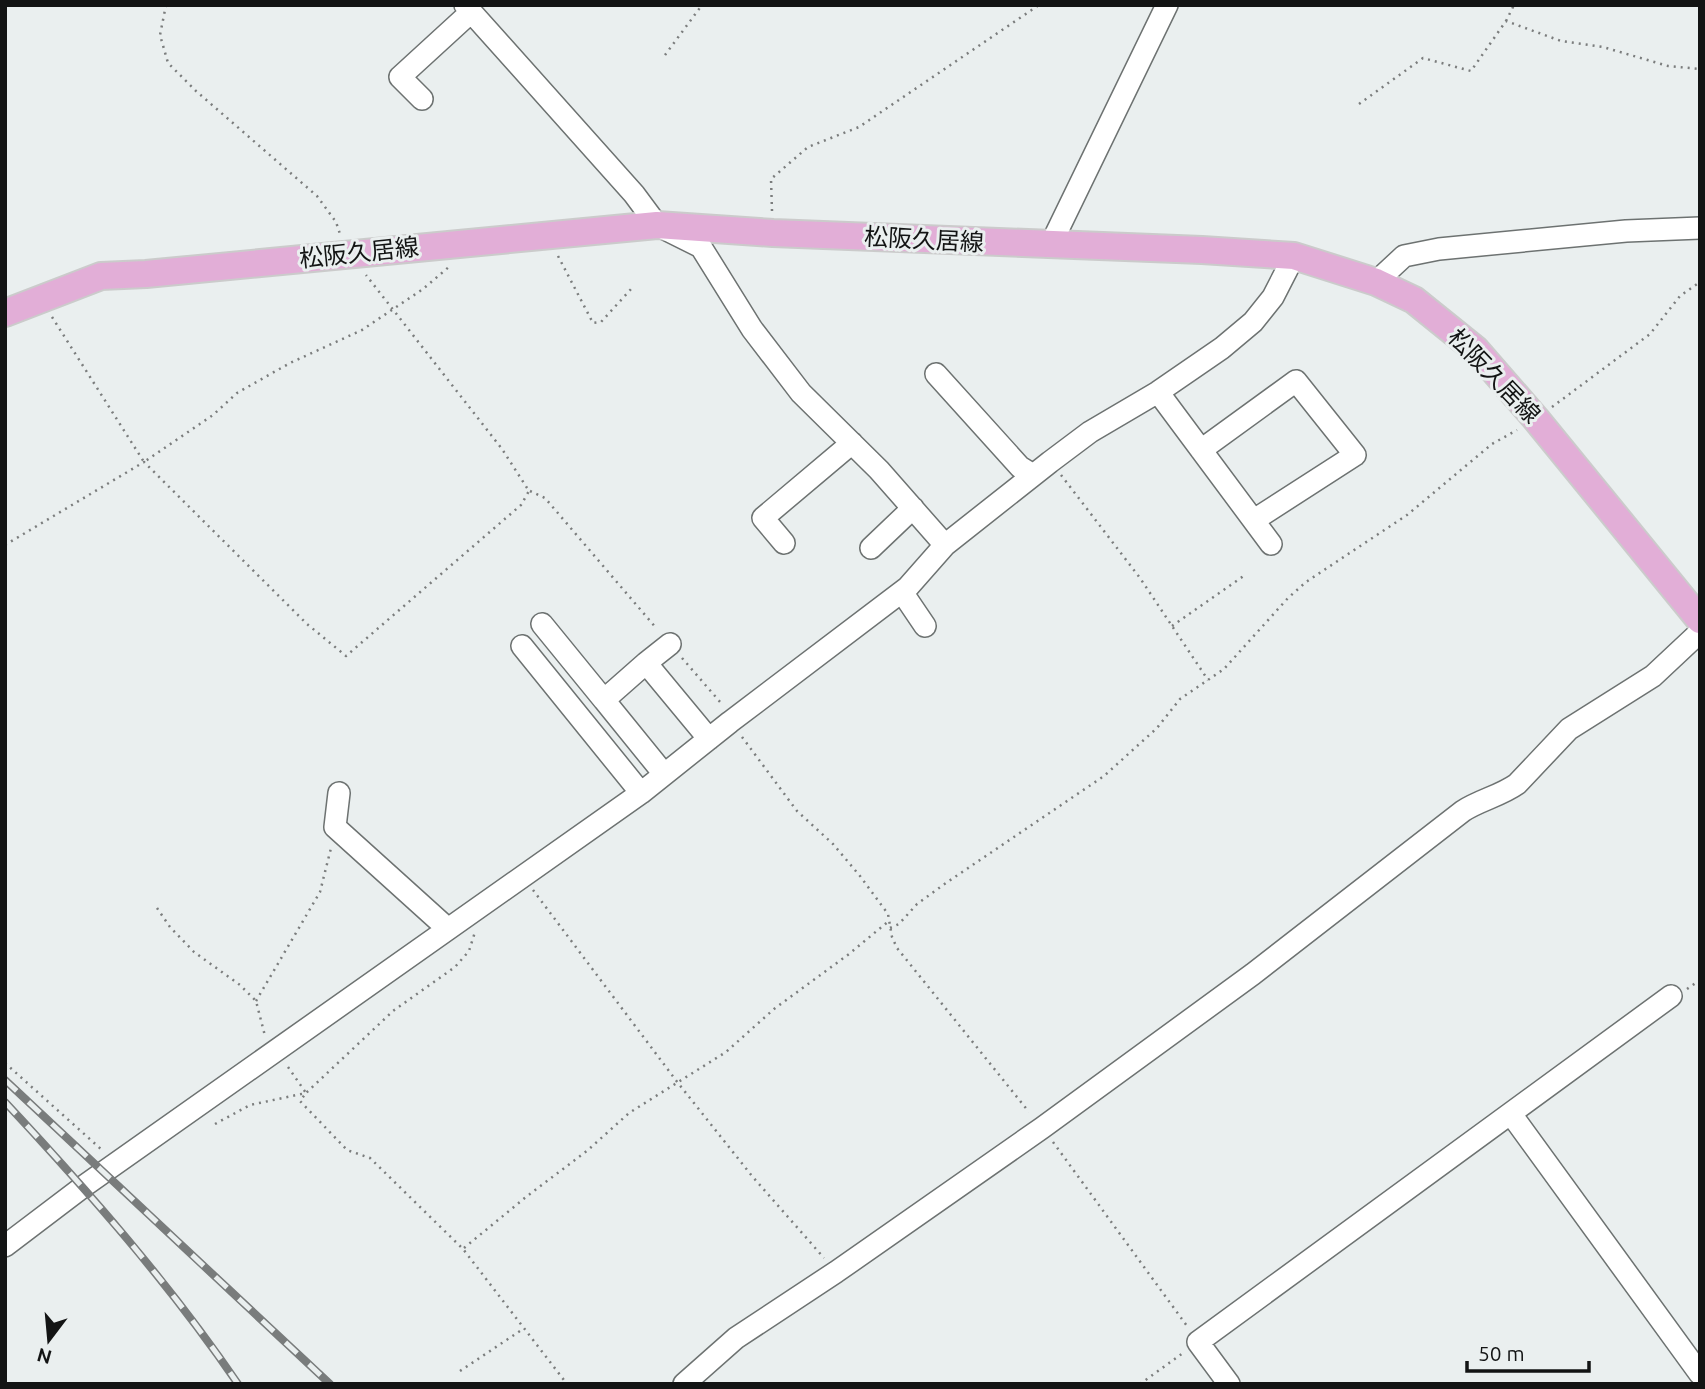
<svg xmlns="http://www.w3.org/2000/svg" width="1705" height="1389" viewBox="0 0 1705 1389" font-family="Ubuntu,'Noto Sans JP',sans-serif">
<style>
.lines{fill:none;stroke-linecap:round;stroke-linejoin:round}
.minor-casing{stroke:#6d7271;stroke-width:24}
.major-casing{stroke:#cbcbcb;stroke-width:30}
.path{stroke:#7b7d7d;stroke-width:2.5;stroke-dasharray:2 5;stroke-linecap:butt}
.minor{stroke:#fff;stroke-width:21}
.major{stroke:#e2aed7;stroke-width:26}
.rail-casing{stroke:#797c7c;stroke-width:8}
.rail{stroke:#eaefef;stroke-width:5;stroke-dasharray:16;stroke-linecap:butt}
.labels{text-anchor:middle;stroke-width:6;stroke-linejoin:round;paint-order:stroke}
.street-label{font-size:24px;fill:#131414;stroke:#eaefef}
</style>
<rect width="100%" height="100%" fill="#eaefef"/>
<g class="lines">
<g class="minor-casing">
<path id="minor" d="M465,5L634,194L657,225L701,247L752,329L801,393L879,470L945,545
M422,99L400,77L471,12
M1050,246L1167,5
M1376,282L1404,256L1439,249L1626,231L1700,228
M936,374L1020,467L1033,475
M1158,392L1271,544
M1201,450L1296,381L1355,455L1254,520
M784,543L763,518L852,443
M871,548L913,508
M902,592L925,626
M542,624L604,700
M670,644L646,663L709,739
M522,646L641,793
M646,663L604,700L664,774
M339,793L335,827L448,929
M1511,1114L1700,1374
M5,1246L84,1186L641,793L730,722L908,587L945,545L1050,462L1090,432L1158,392L1222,348L1253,322L1273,297L1294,256
M684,1384L736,1338L836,1272L1042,1128L1253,974L1463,811C1480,800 1500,796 1517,784L1569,729L1653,676L1700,632
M1229,1384L1198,1342L1671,996"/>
</g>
<g class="major-casing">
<path id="major" d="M5,313L101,276L146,274L657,225L773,233L1202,250L1294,256L1376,282L1414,300L1476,350L1536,419L1700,620"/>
</g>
<path class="path" d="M166,5L160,35L168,63L196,91L317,196L336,222L340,234
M1506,21L1514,5
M665,55L702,5
M1359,104L1423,58L1471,71L1506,21L1561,41L1603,47L1668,66L1700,69
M772,211L771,179L808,147L859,127L1039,5
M558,256L593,323L601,322L632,288
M52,317L144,462L213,415L237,393L290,363L362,330L423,289L450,266
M1552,407L1650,334L1680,296L1700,282
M1061,475L1140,578L1208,680
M530,491L545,498L657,629
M5,545L144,462L307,624L346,656L521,505L529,491L502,449L366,275
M1172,626L1245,575
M682,658L721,703
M742,737L797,811L833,844L860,876L888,914L892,937L897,948L1029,1112
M533,890L678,1083L752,1176L824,1258
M157,908L170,927L194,952L240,985L256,1001L265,1036
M890,928L899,924L917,904L946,883L1104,776L1157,728L1180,699L1224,669L1288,598L1306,582L1407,515L1492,444L1517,430
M1687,989L1700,980
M256,1001L320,892L331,848
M5,1063L102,1150
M288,1067L306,1093L300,1101L347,1150L370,1158L463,1249L567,1384
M215,1124L250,1105L306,1093L393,1011L455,967L469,951L475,932
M1053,1142L1187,1326
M464,1248L526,1197L588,1150L629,1113L726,1052L774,1009L849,954L890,920
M460,1371L523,1329
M1140,1384L1183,1353"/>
<use href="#minor" class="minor"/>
<use href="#major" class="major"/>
<g class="rail-casing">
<path id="rail" d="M5,1080L330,1384
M5,1102C88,1191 169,1283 238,1384"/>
</g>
<use href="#rail" class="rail"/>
</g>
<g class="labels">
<g class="street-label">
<text transform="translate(924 240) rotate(3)" y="8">松阪久居線</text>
<text transform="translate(359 253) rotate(-6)" y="8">松阪久居線</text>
<text transform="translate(1494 376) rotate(46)" y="8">松阪久居線</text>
</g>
</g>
<rect width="1705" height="1389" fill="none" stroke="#131414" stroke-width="14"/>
<g transform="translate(49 1340) rotate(196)" stroke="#eaefef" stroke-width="5" paint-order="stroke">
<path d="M0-5L12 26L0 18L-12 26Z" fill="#131414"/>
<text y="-10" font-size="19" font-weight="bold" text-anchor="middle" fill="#131414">N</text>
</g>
<path d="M1467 1361v10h122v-10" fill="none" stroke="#131414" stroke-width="3.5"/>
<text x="1478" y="1361" font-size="21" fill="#131414" stroke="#eaefef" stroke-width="5" paint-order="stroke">50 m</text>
</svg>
